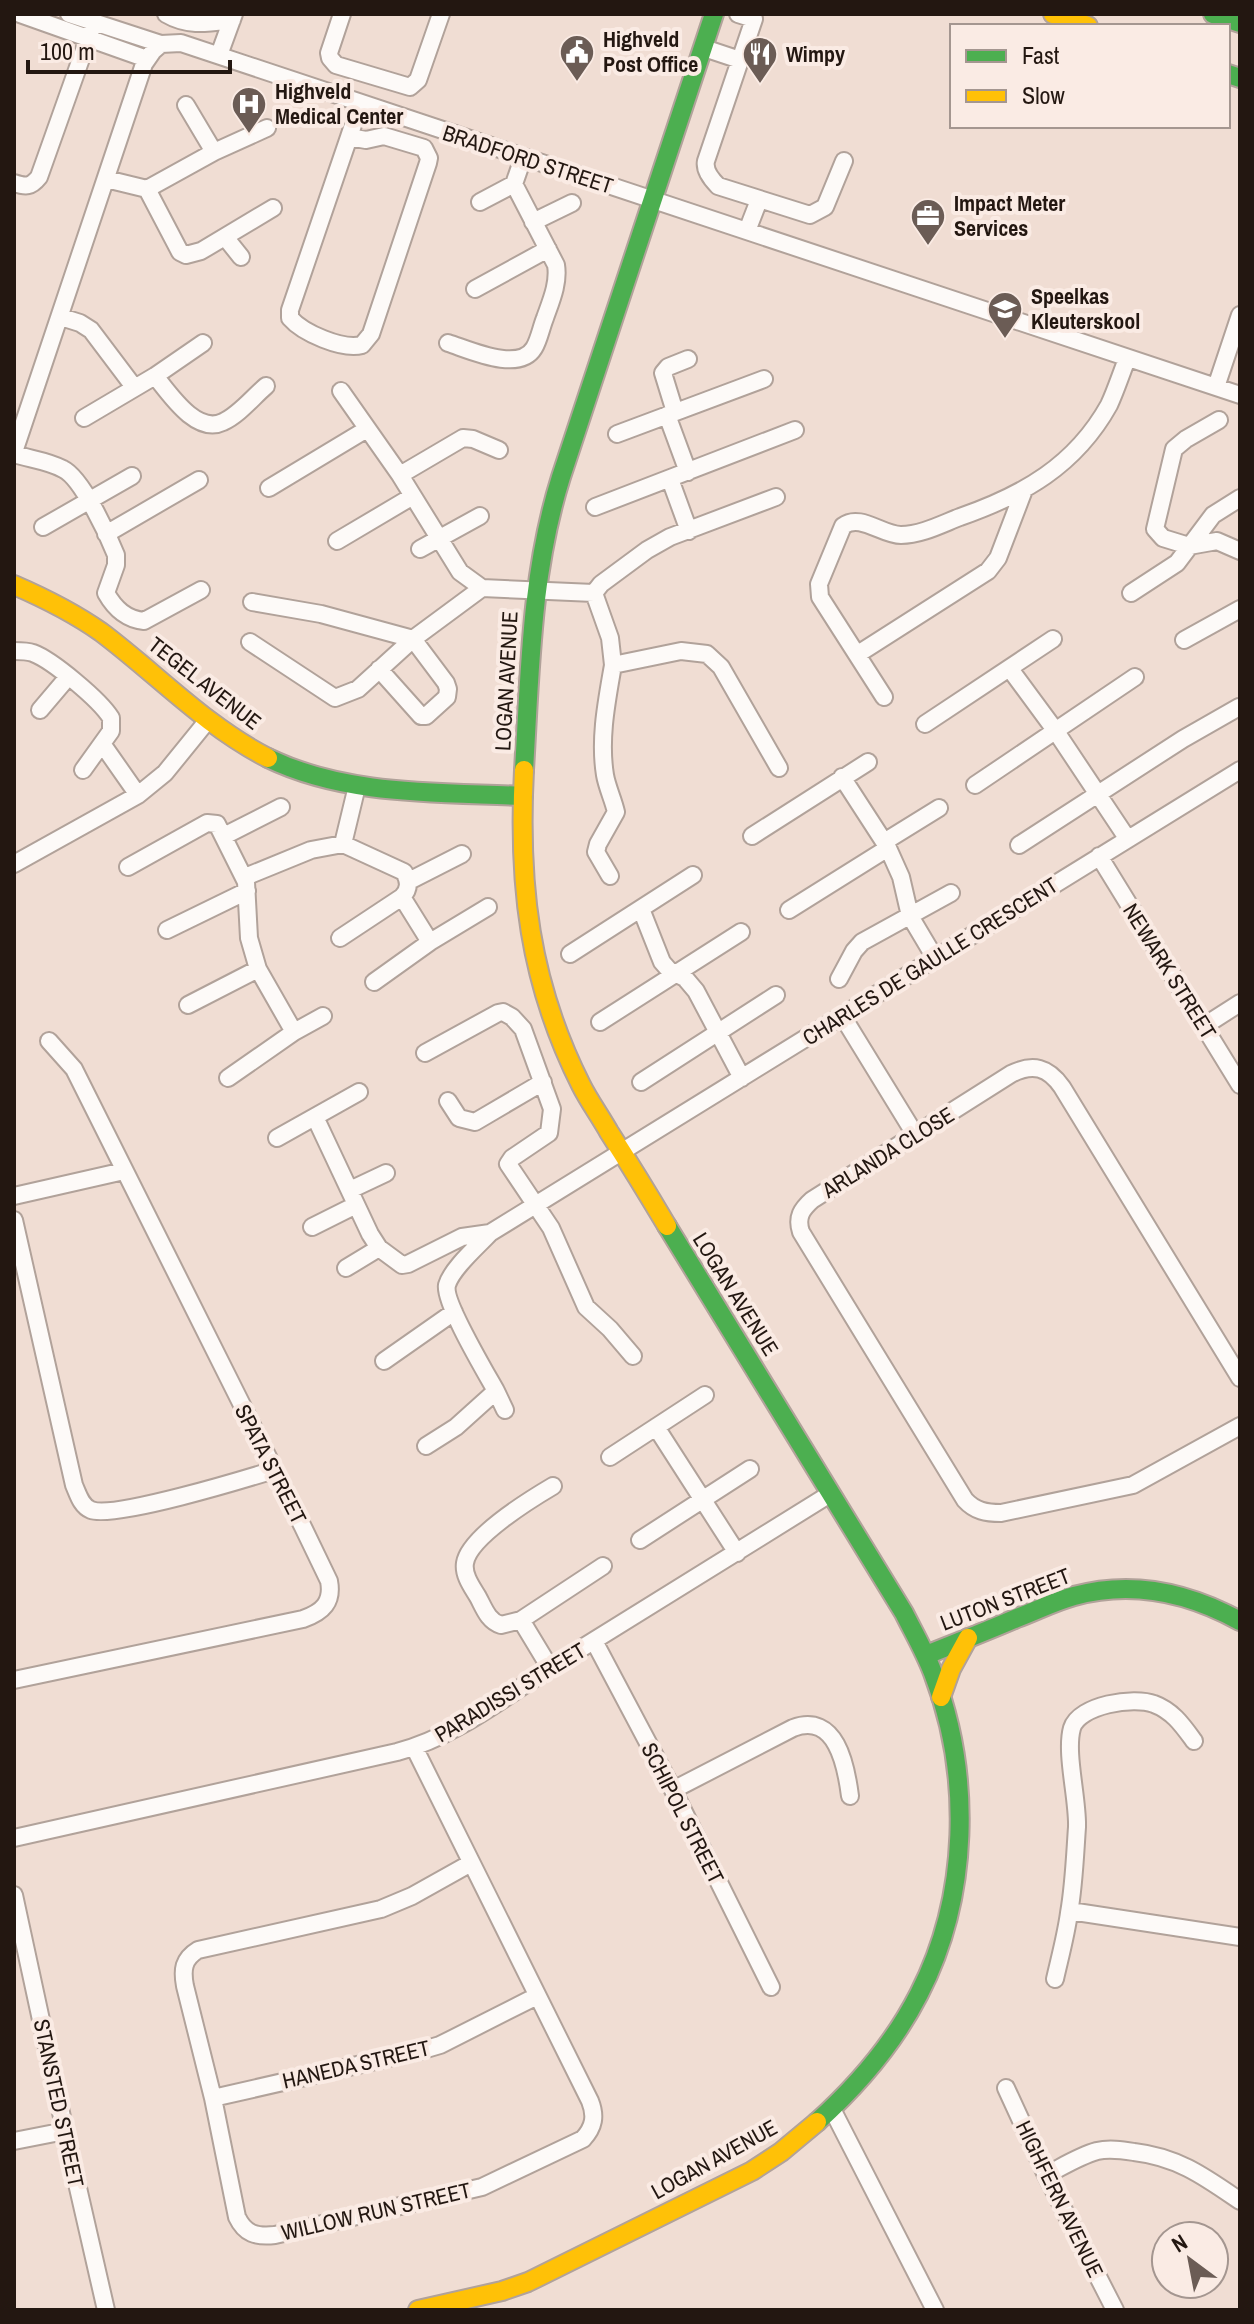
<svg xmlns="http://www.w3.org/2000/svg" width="1254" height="2324" viewBox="0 0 1254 2324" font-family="'Archivo Narrow',sans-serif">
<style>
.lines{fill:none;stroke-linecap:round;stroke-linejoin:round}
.street-casing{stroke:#b1a29a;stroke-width:20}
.fast-casing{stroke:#b1a29a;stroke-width:22}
.slow-casing{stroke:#b1a29a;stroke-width:22}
.street{stroke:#fdfaf8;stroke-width:16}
.fast{stroke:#4caf50;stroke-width:18}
.slow{stroke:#ffc107;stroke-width:18}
.labels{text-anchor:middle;stroke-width:8;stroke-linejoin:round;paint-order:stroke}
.poi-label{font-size:22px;font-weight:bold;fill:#231711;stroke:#faebe4;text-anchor:start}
.street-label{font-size:22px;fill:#231711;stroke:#faebe4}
</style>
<rect width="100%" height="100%" fill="#f0ddd3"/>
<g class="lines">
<g class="street-casing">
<path id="street" d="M20,14L147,59
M69,14L161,44
M166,14C188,27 208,23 232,20
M342,14L329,53L330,58L336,65L410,87L418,80L441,14
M738,14L754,19L706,161C704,170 712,180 718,186L810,215L825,207L844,161
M704,48L740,60
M219,55L234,14
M186,105L214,152
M267,128L214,152L147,189L180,252L186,255L201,251L273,208
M384,136L424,148L429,158L428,163L371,334L362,345C342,350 303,333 290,318V310L349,137L366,140Z
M349,137L360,104
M106,179L147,189
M14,183C26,187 31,187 39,177L94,22
M480,202L514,184
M533,222L572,203
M747,231L759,200
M225,237L241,257
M475,289L548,249
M61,317L80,323L91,330L134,387
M448,343C470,350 519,373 534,348C539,340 541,328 545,318C551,301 559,283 556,265L514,184L523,158
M155,376C169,393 196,435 223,422C239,415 253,397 266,386
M1216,387L1240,315
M341,391L400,475L460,572L482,588L594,593
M675,412L663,373L668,367L688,359
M667,415L688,472
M84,418L155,376L203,343
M1219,420L1186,439L1174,449L1155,529L1163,538L1189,546L1217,541L1240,551
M617,434L764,379
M14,452L144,64L153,51L161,44L181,43L1240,395
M14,454C30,459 49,461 63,469C82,478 108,535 116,555V565L106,593C115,609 126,619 144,621L201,590
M400,475L463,438L473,439L499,450
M670,479L689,531
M269,488L367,429
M595,507L795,430
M43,527L132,476
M106,534L199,480
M337,541L413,496
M420,549L480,516
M594,593L601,584L647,550L670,537L776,497
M594,593L610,638L613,665
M1131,593L1177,563L1213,515L1240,498
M252,602L321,614L413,639L446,683L448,689L447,697L426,716H421L379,669
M1184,640L1240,609
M250,642L335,698L358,689L413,639L482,588
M14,651C21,651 27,651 33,653C52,660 100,700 111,718V731L83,770
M858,654L988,571L998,558L1024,490
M1010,669L1055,730L1127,838
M884,697L820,597L819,584L843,526C860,513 882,535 901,535C921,535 942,524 960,517C1023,495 1075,466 1109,405C1116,390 1121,374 1127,359
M40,710L68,677
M925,724L1053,639
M103,745L138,795
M842,777L888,848L901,877L910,916L935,958
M975,785L1135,677
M224,836L281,807
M752,836L868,762
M884,842L939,808
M343,844L357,786
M1019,845L1183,739L1239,707
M1099,856L1240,1085
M14,864L138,795L165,773L208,720
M128,867L207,823L217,824L246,882L249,938L258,969L294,1032
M610,876L596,852L598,844L616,812C613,799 607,787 605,775C599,738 607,700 613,665L681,651L707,654L721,667L779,768
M245,877L311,850L343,844L404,872C409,881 410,889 402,897L340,938
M409,881L462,854
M402,897L430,942
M641,909L662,962L669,970L685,978L696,991L742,1078
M789,910L888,848
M167,930L247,891
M570,954L693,875
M839,979L854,951L862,942L951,893
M374,982L430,942L488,907
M188,1005L258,969
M843,1017L916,1136
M600,1022L741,932
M1204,1026L1240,1003
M425,1053L498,1013L503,1012L512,1017L523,1029L552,1109L549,1133L512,1158L508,1164L551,1228L586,1307L610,1329L633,1356
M228,1078L294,1032L323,1016
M641,1082L776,995
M448,1101L459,1118L475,1122L543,1082
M315,1117L370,1234L379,1248L402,1265L408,1264L462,1237L490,1233
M277,1138L359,1092
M350,1190L386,1173
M14,1196L124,1171
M14,1220L74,1485C78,1494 81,1506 91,1510C114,1519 245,1479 274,1470
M312,1227L356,1205
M346,1268L379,1248
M384,1361L454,1312
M1240,1378L1062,1087C1048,1067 1033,1063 1011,1074L812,1200C802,1209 796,1217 801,1232L965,1500C975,1511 986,1513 1001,1513L1133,1485L1240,1426
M496,1391L505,1410
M656,1427L737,1553
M426,1446L456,1427L496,1391C486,1373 443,1301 447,1285C452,1268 478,1246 490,1233L1240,770
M610,1457L705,1395
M640,1540L750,1469
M521,1620L603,1566
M594,1641L673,1790L771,1987
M550,1668L521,1620L501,1625C488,1621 484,1608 478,1597C472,1587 463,1575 465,1563C469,1537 531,1499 553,1486
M14,1680L303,1619C323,1612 333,1602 329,1581L303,1527L74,1069L49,1041
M414,1747L590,2101C596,2116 594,2127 583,2139L482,2187L275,2235C256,2237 245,2234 237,2217L213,2098L185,1986C182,1970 183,1959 198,1950L381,1909L412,1896L471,1863
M673,1790L793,1728C836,1712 846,1765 850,1796
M14,1838L397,1752C458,1736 508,1694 561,1661C651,1605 741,1550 830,1494
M14,1895L65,2131L106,2310
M1070,1911L1240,1937
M1055,1979C1060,1957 1066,1935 1069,1913C1074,1885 1075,1855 1077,1827C1078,1799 1065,1753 1072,1728C1079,1705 1134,1696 1154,1704C1173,1711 1183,1726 1194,1741
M1006,2088L1046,2175L1115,2310
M213,2098L423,2050L440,2045L537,1996
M832,2109L935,2310
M14,2141L65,2131
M1046,2175C1062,2167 1079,2156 1097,2151C1109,2148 1122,2150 1134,2152C1178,2157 1205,2177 1240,2201"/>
</g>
<g class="fast-casing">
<path id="fast" d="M1213,14L1240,23
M1228,74L1240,78
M268,758C346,796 438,792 523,796
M524,770C530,671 531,572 561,477L714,14
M667,1226L904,1613C914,1633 925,1652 933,1673C972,1775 969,1897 919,1994C894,2043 858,2085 817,2122
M926,1655C956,1643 987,1631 1017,1618C1036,1611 1055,1601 1074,1596C1132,1580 1189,1593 1240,1621"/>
</g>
<g class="slow-casing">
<path id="slow" d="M1053,14L1088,26
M14,585C44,598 74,613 101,632C157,674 205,726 268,758
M524,770C518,884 529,982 581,1085C589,1101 600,1116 609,1132C629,1163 648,1194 667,1226
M941,1697L951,1669L968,1638
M418,2310L502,2291L528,2282L752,2171L781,2152L817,2122"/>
</g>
<use href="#street" class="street"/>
<use href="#fast" class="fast"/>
<use href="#slow" class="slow"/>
</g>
<defs>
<g id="civic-pin" transform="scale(1.8)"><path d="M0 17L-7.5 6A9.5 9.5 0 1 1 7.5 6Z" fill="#6b5c55" stroke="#faebe4"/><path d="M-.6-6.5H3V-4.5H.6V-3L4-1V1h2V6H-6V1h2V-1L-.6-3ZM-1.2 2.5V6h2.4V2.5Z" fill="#fff"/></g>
<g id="restaurant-pin" transform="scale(1.8)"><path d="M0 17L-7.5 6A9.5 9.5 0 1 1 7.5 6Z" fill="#6b5c55" stroke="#faebe4"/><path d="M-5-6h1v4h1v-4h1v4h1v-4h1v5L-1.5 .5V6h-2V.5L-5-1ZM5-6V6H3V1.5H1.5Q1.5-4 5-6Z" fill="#fff"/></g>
<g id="hospital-pin" transform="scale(1.8)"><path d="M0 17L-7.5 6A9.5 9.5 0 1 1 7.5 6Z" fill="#6b5c55" stroke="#faebe4"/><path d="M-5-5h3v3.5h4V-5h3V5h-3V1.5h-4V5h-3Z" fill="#fff"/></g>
<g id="office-pin" transform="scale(1.8)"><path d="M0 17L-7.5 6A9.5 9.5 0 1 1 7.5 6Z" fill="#6b5c55" stroke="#faebe4"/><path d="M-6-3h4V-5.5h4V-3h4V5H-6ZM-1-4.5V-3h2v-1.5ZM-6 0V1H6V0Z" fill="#fff"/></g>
<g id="school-pin" transform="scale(1.8)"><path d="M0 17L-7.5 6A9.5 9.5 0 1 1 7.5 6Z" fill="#6b5c55" stroke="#faebe4"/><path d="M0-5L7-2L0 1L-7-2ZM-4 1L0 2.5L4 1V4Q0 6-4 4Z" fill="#fff"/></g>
</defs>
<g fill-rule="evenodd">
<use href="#civic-pin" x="577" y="52"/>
<use href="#restaurant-pin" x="760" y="54"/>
<use href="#hospital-pin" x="249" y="104"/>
<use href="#office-pin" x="928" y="216"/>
<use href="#school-pin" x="1005" y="309"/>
</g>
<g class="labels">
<g class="poi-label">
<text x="603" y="47">Highveld<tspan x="603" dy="25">Post Office</tspan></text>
<text x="786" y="62">Wimpy</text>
<text x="275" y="99">Highveld<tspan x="275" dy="25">Medical Center</tspan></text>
<text x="954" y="211">Impact Meter<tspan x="954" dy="25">Services</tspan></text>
<text x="1031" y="304">Speelkas<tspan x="1031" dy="25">Kleuterskool</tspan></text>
</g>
<g class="street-label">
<text transform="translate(528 159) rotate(18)" y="8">BRADFORD STREET</text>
<text transform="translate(506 681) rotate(-87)" y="8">LOGAN AVENUE</text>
<text transform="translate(205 683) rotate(38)" y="8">TEGEL AVENUE</text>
<text transform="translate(930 961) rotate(-32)" y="8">CHARLES DE GAULLE CRESCENT</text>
<text transform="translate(1170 971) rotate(58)" y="8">NEWARK STREET</text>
<text transform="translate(888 1152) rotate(-32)" y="8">ARLANDA CLOSE</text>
<text transform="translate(736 1294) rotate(58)" y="8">LOGAN AVENUE</text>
<text transform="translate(271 1464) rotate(63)" y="8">SPATA STREET</text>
<text transform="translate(1005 1599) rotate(-21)" y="8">LUTON STREET</text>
<text transform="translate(510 1692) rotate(-31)" y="8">PARADISSI STREET</text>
<text transform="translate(683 1813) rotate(63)" y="8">SCHIPOL STREET</text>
<text transform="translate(356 2064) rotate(-13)" y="8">HANEDA STREET</text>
<text transform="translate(59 2103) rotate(78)" y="8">STANSTED STREET</text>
<text transform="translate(714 2159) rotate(-29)" y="8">LOGAN AVENUE</text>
<text transform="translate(1060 2199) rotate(64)" y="8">HIGHFERN AVENUE</text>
<text transform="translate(376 2211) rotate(-13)" y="8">WILLOW RUN STREET</text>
</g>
</g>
<rect width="1254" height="2324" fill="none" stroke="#231711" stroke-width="32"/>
<rect x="950" y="24" width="280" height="104" fill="#faebe4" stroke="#a49690" stroke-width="2"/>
<rect x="966" y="50" width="40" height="12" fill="#4caf50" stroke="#a49690" stroke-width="2"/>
<text x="1022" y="64" font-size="24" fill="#231711">Fast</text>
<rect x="966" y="90" width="40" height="12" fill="#ffc107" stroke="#a49690" stroke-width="2"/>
<text x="1022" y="104" font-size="24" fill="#231711">Slow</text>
<g transform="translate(1190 2260) rotate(328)"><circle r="38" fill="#faebe4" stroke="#a49690" stroke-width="2"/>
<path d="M0-6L14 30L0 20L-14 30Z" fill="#6b5c55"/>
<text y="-12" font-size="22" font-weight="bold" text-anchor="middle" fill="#231711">N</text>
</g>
<path d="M28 60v12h202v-12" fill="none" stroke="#231711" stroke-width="4"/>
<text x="40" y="60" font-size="24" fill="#231711" stroke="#faebe4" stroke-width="6" paint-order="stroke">100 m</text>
</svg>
